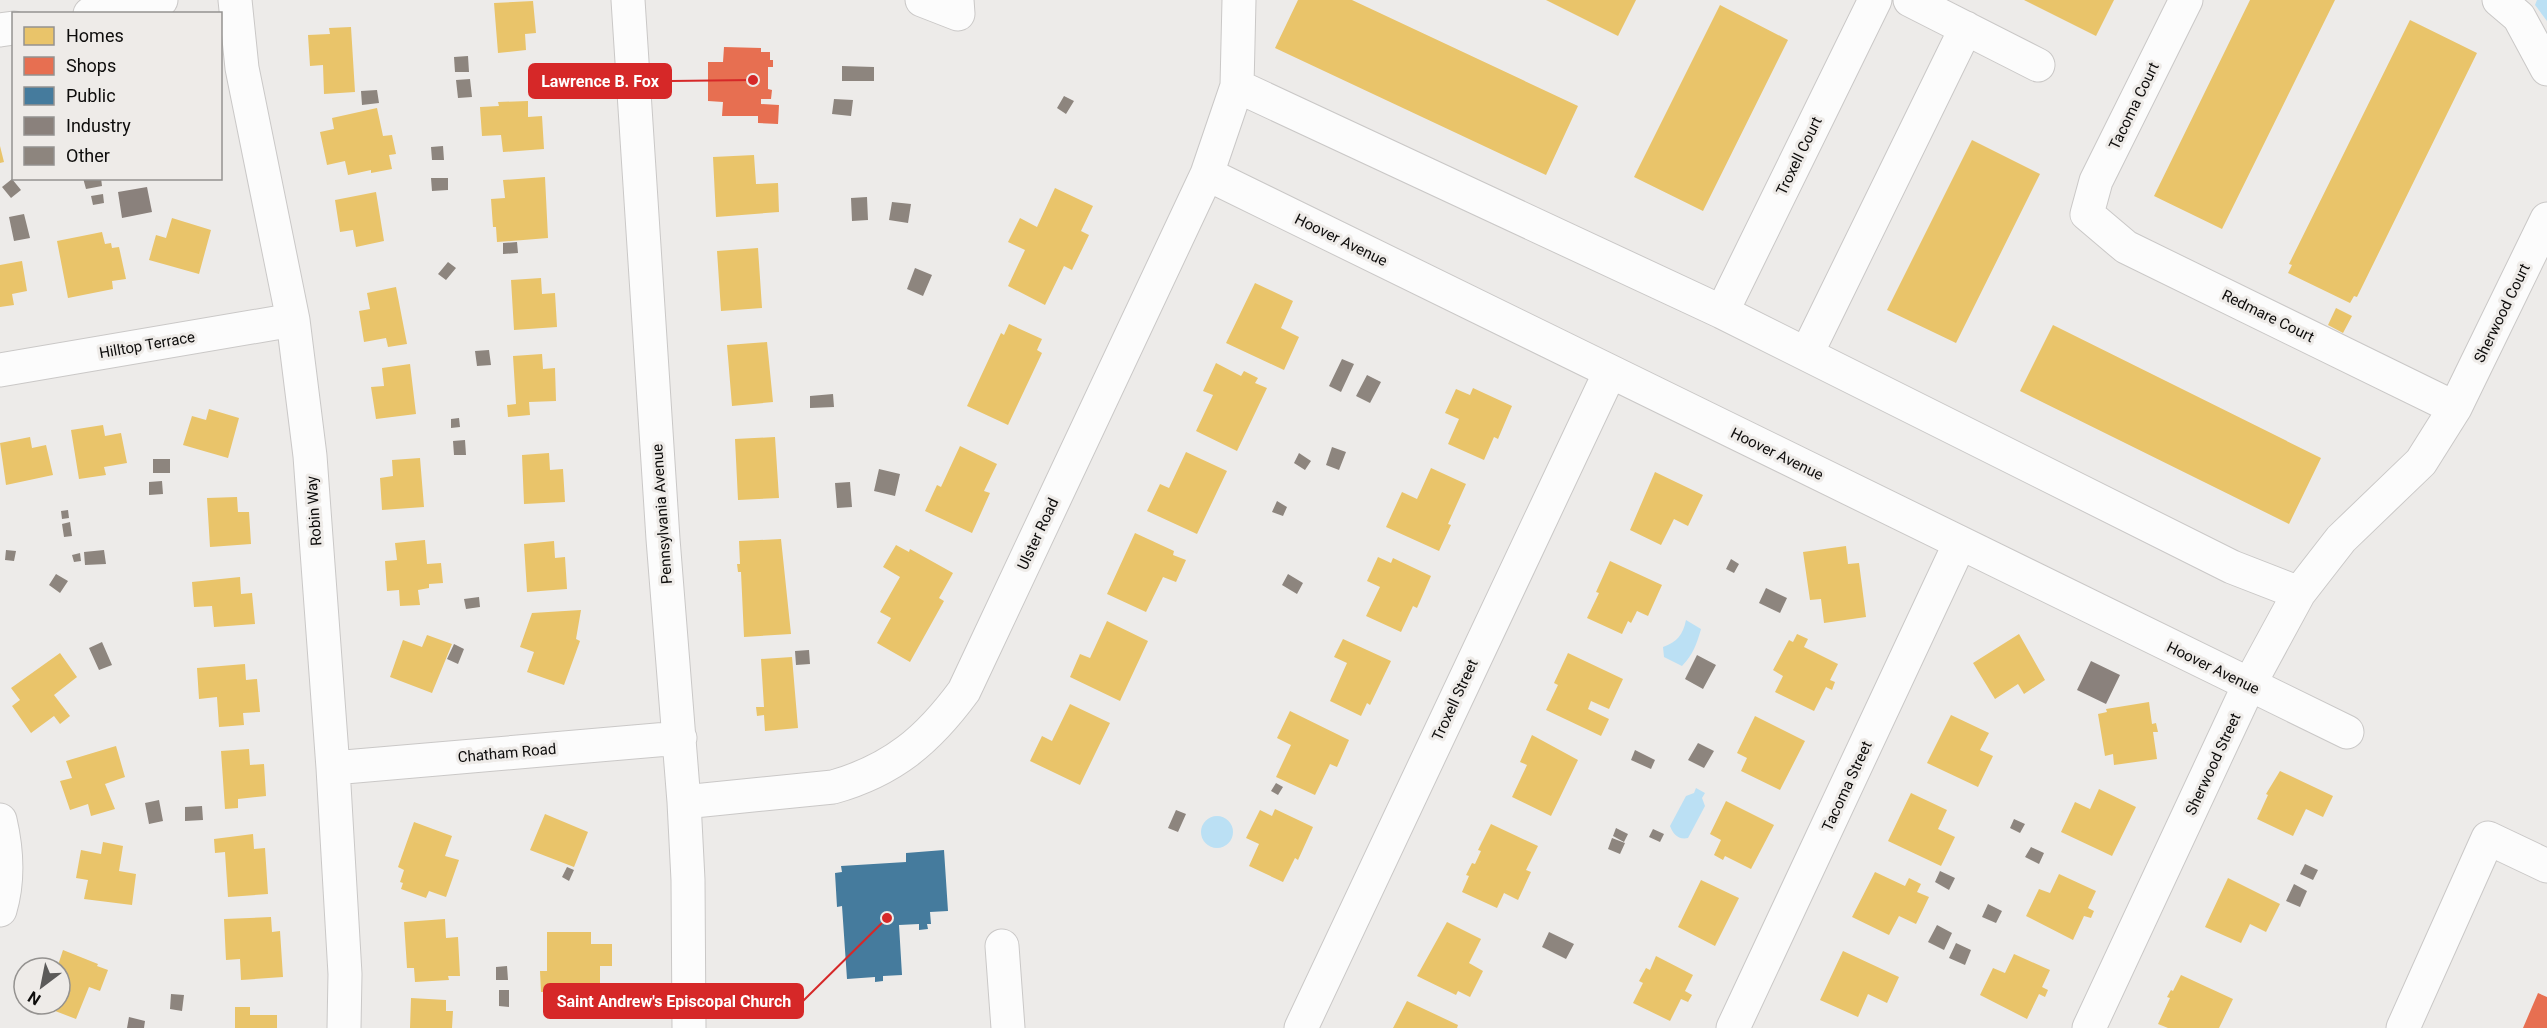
<svg xmlns="http://www.w3.org/2000/svg" width="2547" height="1028" viewBox="0 0 2547 1028" font-family="Roboto,sans-serif">
<style>
.water{fill:#bbe0f4}
.homes{fill:#e9c46a}
.shops{fill:#e76f51}
.public{fill:#457b9d}
.industry{fill:#8a817c}
.building{fill:#8d857e}
.lines{fill:none;stroke-linecap:round;stroke-linejoin:round}
.minor-casing{stroke:#cac8c7;stroke-width:35}
.minor{stroke:#fcfcfc;stroke-width:33}
.labels{text-anchor:middle;stroke-width:6;stroke-linejoin:round;paint-order:stroke}
.street-label{font-size:15px;fill:#0d0c0b;stroke:#eeebe8}
.leader{fill:none;stroke:#d62828;stroke-width:2}
.callout-dot{fill:#d62828;stroke:#eeebe8;stroke-width:2}
.callout{fill:#d62828;stroke:#d62828;stroke-width:2}
.callout-label{font-size:16px;text-anchor:middle;font-weight:bold;fill:#fff}
</style>
<rect width="100%" height="100%" fill="#edebe9"/>
<path class="water" d="M2537,0H2547V21L2535,5Z
M1686,620L1701,629C1697,643 1693,655 1682,666L1664,657L1663,647C1677,642 1683,635 1686,620Z
M1696,788L1705,793L1702,798L1705,806L1688,838C1678,840 1673,834 1670,826L1686,796L1694,793Z
M1201 832a16 16 0 1 1 32 0a16 16 0 1 1-32 0Z"/>
<path class="homes" d="M1298,0H1352L1578,106L1546,175L1275,48Z
M1546,0H1636L1618,36Z
M2024,0H2114L2096,36Z
M2250,0H2335L2222,229L2154,196Z
M533,1L536,33L525,34L526,50L498,53L494,3Z
M1720,5L1788,40L1703,211L1634,177Z
M2410,20L2477,53L2357,297L2354,296L2350,303L2288,273L2292,265L2289,264Z
M351,27L355,92L324,94L323,65L310,66L308,35L330,34L329,28Z
M528,101V117L542,116L544,149L503,152L501,135L482,136L480,107L499,106L498,102Z
M377,108L383,136L392,135L396,154L389,155L392,169L371,173V170L348,175L345,161L327,165L320,132L334,129L332,118Z
M1972,140L2040,174L1956,343L1887,310Z
M0,146L4,162L0,163Z
M754,155L756,184L778,183L779,212L716,217L713,157Z
M545,177L548,238L497,242L496,227H493L491,199L505,198L503,180Z
M1055,188L1093,206L1081,231L1089,235L1072,270L1064,266L1045,305L1008,286L1025,250L1008,242L1020,218L1037,227Z
M376,192L384,241L356,247L353,230L340,232L335,200Z
M172,218L211,230L199,274L149,260L156,235L166,238Z
M102,232L105,244L111,243L112,248L119,247L126,279L112,281L113,289L68,298L57,241Z
M758,248L762,308L721,311L717,251Z
M22,261L27,291L12,294L14,305L0,307V265Z
M541,278L542,294L555,293L557,327L514,330L511,280Z
M1255,283L1293,301L1281,328L1299,337L1284,370L1226,343Z
M396,287L407,344L388,347L386,338L364,342L359,311L370,309L367,293Z
M2336,308L2352,316L2343,333L2328,325Z
M1009,324L1042,339L1037,350L1042,353L1008,425L967,406L1001,333L1004,335Z
M2053,325L2321,458L2289,524L2020,391Z
M767,342L773,402L732,406L727,345Z
M542,354L543,369L555,368L556,401L529,402L530,415L508,417L507,405L516,404L513,356Z
M1216,363L1241,376L1244,371L1258,378L1255,383L1267,388L1237,451L1196,431L1213,395L1203,391Z
M410,364L416,414L376,419L371,387L384,386L382,368Z
M1473,388L1512,406L1498,439L1494,437L1484,460L1448,444L1459,419L1445,413L1456,389L1470,395Z
M209,409L239,418L228,458L183,445L192,416L206,420Z
M103,425L105,436L121,433L127,463L104,467L106,475L79,479L71,430Z
M30,437L32,448L46,445L53,475L6,485L0,443Z
M775,437L779,498L738,500L735,439Z
M960,446L997,464L984,491L990,493L972,533L925,511L937,485L941,487Z
M1186,452L1227,471L1197,534L1147,511L1160,484L1169,488Z
M549,453L550,470L563,469L565,502L524,504L522,455Z
M420,458L424,507L382,510L380,478L393,476L392,460Z
M1431,468L1466,484L1448,524L1451,525L1439,551L1386,527L1402,492L1417,499Z
M1655,472L1703,495L1688,526L1674,519L1661,545L1630,530Z
M237,497L238,512H249L251,544L210,547L207,498Z
M1135,533L1174,551L1173,555L1186,560L1176,582L1163,577L1146,612L1107,594Z
M781,539L791,634L744,637L741,572H738L737,564H740L739,541Z
M425,540L427,564L441,563L443,583L429,584V588L418,590L420,605L400,606L399,590L387,591L385,561L397,560L395,543Z
M554,541L555,558L565,557L567,589L527,592L524,544Z
M896,545L909,552L910,549L953,573L939,598L944,601L910,662L877,643L891,618L880,612L900,577L883,567Z
M1846,546L1848,564L1859,563L1866,617L1824,623L1821,599L1810,600L1803,552Z
M1378,557L1391,563L1393,558L1431,576L1417,608L1413,606L1401,632L1366,616L1380,587L1367,581Z
M1610,561L1662,585L1648,616L1637,611L1631,623L1628,621L1622,634L1587,618L1599,593L1596,592Z
M240,577L241,594L252,593L255,624L214,627L212,606L194,607L192,582Z
M581,610L576,639L580,641L564,685L527,672L534,652L520,647L532,613Z
M1107,621L1148,641L1120,701L1070,677L1080,654L1090,658Z
M1797,634L1808,639L1804,647L1838,664L1830,680L1835,682L1832,690L1826,687L1814,711L1775,692L1783,676L1773,670L1789,640L1793,642Z
M2019,634L2045,680L2024,694L2018,684L1995,699L1973,663Z
M427,635L452,644L432,693L390,677L403,640L422,647Z
M1343,639L1391,661L1370,705L1367,703L1361,716L1330,701L1347,663L1334,657Z
M60,653L77,677L54,695L70,716L60,724L54,716L31,733L12,706L20,700L11,688Z
M1568,653L1623,679L1609,709L1591,701L1588,709L1609,719L1601,736L1546,710L1558,685L1554,683Z
M792,657L798,728L765,731L764,715L757,716L756,707H764L761,659Z
M245,664L246,680L257,679L260,712L243,713L244,725L219,727L217,697L199,699L197,668Z
M2149,702L2152,724L2156,723L2158,732H2153L2157,759L2114,765L2113,754L2105,756L2098,714L2107,712L2106,709Z
M1070,704L1110,723L1080,785L1030,761L1042,736L1052,741Z
M1290,711L1349,740L1337,767L1330,764L1315,795L1276,777L1291,745L1277,738Z
M1951,715L1989,733L1980,750L1993,756L1978,787L1927,763Z
M1755,716L1805,741L1780,790L1741,771L1747,758L1737,753Z
M1532,735L1578,760L1551,816L1512,797L1527,765L1520,762Z
M116,746L125,777L105,784L115,809L91,816L88,804L70,810L60,781L72,778L66,761Z
M249,749L250,765L264,764L266,796L238,799V808L225,809L221,751Z
M2280,771L2333,796L2323,817L2306,809L2293,836L2257,819L2268,795L2266,794Z
M2099,789L2136,807L2112,856L2061,832L2075,802L2090,809Z
M1911,793L1947,810L1938,829L1955,837L1941,866L1888,841Z
M1726,801L1774,825L1751,869L1725,856L1723,860L1714,855L1721,840L1710,834Z
M1275,809L1313,827L1298,860L1295,858L1283,882L1249,866L1259,844L1246,838L1260,810L1272,816Z
M545,814L588,832L574,867L530,850Z
M414,822L452,836L445,856L459,860L446,897L429,891L426,898L401,889L403,883L400,882L404,870L398,867Z
M1491,824L1538,846L1526,870L1531,872L1518,900L1504,893L1497,908L1462,892L1469,876L1466,875L1472,863L1475,864L1481,851L1478,850Z
M253,834L254,849L265,848L268,894L228,897L225,852L215,853L214,839Z
M103,842L123,846L119,871L136,874L132,905L84,899L88,880L76,878L81,850L101,854Z
M1875,872L1905,886L1909,878L1921,884L1917,892L1929,897L1916,924L1899,916L1889,935L1852,917Z
M2059,874L2096,891L2088,908L2094,911L2091,918L2084,916L2073,940L2026,916L2039,889L2050,893Z
M2228,878L2280,904L2266,932L2250,924L2241,943L2205,927Z
M1701,880L1739,898L1715,946L1678,927Z
M271,917L272,932L280,931L283,977L241,980L240,959L226,960L224,919Z
M445,919L446,938L458,937L460,976H448L449,980L415,982L414,968H407L404,922Z
M1447,922L1481,939L1469,963L1483,971L1470,997L1458,991L1456,995L1417,976Z
M547,932H591V944H612V966H600V992H541L540,971H547Z
M63,950L98,964L97,966L108,970L100,991L89,987L76,1019L37,1004H60V968H57Z
M1843,951L1899,977L1887,1003L1868,994L1858,1017L1820,1000Z
M2014,954L2050,970L2042,987L2048,990L2045,997L2039,994L2027,1019L1980,995L1993,968L2005,973Z
M1656,956L1693,975L1685,991L1692,995L1688,1002L1681,999L1670,1021L1633,1003L1643,983L1639,981L1646,968L1650,970Z
M2181,975L2233,999L2219,1028H2168L2158,1024L2170,998L2167,997L2171,990L2173,991Z
M411,998L446,1000V1011H453L452,1028H410Z
M1407,1001L1458,1025L1457,1028H1393Z
M235,1007H250V1015H277V1028H235Z"/>
<path class="shops" d="M724,47L761,48V52H770V60H773V67H768V89L772,90L771,99H761V104L779,105L778,124L758,123V116H722L723,102L708,101V62H723Z
M2538,993L2547,997V1028H2523Z"/>
<path class="public" d="M944,850L948,911L930,912L931,924H927L928,929L919,930V924L899,925L902,975L883,976V981L875,982V977L847,979L842,906L837,907L835,873L842,872L841,866L906,862V853Z"/>
<path class="industry" d="M147,187L152,212L122,218L118,192Z
M2091,661L2120,675L2106,704L2077,690Z
M129,1017L145,1021L144,1028H127Z"/>
<path class="building" d="M468,56L469,72H455L454,57Z
M842,66L874,67V81H842Z
M470,79L472,97L458,98L456,80Z
M377,90L379,103L362,105L361,91Z
M1064,96L1074,101L1066,114L1057,108Z
M834,99L853,100L851,116L832,114Z
M443,146L444,160H432L431,147Z
M83,178H101L102,186L86,189Z
M431,178H448V190L432,191Z
M12,179L21,190L11,198L2,187Z
M103,194L104,203L93,205L91,196Z
M867,197L868,220L852,221L851,198Z
M892,202L911,204L908,223L889,220Z
M24,214L30,238L14,241L9,217Z
M517,242L518,253L503,254V243Z
M448,262L456,268L446,280L438,274Z
M915,268L932,275L923,296L907,289Z
M489,350L491,365L477,366L475,351Z
M1342,359L1354,364L1341,392L1329,386Z
M1367,375L1381,382L1370,403L1356,396Z
M833,394L834,407L810,408V396Z
M459,418L460,427L451,428V419Z
M465,440L466,455H454L453,441Z
M1332,447L1346,452L1339,470L1326,465Z
M1299,453L1311,461L1305,470L1294,463Z
M153,459H170V473H153Z
M879,469L900,474L895,496L874,491Z
M162,481L163,494L149,495V482Z
M850,482L852,507L837,508L835,483Z
M1277,501L1287,507L1283,516L1272,512Z
M68,510L69,518L62,519L61,511Z
M70,522L72,536L64,537L62,524Z
M6,550L16,551L14,561L5,560Z
M104,550L106,564L85,565L84,552Z
M80,553L81,561L74,562L72,555Z
M1731,559L1739,564L1734,573L1726,569Z
M56,574L68,581L60,593L49,585Z
M1288,574L1303,583L1297,594L1282,585Z
M1766,588L1787,598L1780,613L1759,603Z
M479,597L480,607L466,609L464,599Z
M102,642L112,665L99,670L89,648Z
M454,644L464,649L458,664L447,659Z
M809,650L810,664L796,665L795,651Z
M1697,655L1716,665L1703,689L1685,679Z
M1698,743L1714,751L1704,768L1688,760Z
M1635,750L1655,760L1651,769L1631,760Z
M1276,783L1283,787L1278,795L1271,791Z
M159,800L163,821L149,824L145,803Z
M202,806L203,820L185,821V807Z
M1176,810L1186,814L1178,832L1168,828Z
M2014,819L2025,824L2020,833L2010,828Z
M1616,828L1628,834L1624,842L1613,836Z
M1653,829L1664,834L1660,842L1649,837Z
M1612,838L1625,843L1620,854L1608,849Z
M2031,847L2044,853L2039,864L2025,857Z
M2305,864L2318,870L2313,880L2300,874Z
M567,867L574,870L569,881L562,877Z
M1940,871L1955,878L1949,890L1935,882Z
M2294,884L2307,891L2300,907L2286,901Z
M1988,904L2002,911L1996,923L1982,917Z
M1937,925L1952,933L1944,950L1928,942Z
M1549,932L1574,944L1566,959L1542,947Z
M1956,943L1971,950L1965,965L1949,958Z
M507,966L508,980H496V967Z
M499,990H509V1007L499,1006Z
M171,994L184,995L182,1011L170,1009Z
M544,994L562,995V1008H543Z"/>
<g class="lines">
<g class="minor-casing">
<path id="minor" d="M235,0L242,68L293,320L310,456L333,768L345,974L344,1028
M628,0L663,539L684,802L688,880L689,1028
M922,0L958,14L957,0
M1910,0L2038,65
M2186,0L2096,181L2087,214L2126,247L2455,408
M2499,0L2519,17L2547,69
M90,14L161,0
M0,30L14,28
M1237,86L1722,312L2232,567L2299,593
M1207,174L2347,732
M1722,312L1875,0
M1807,353L1966,28
M0,370L293,320
M333,768L680,738
M684,802L833,787C893,770 928,740 964,691L1207,174L1237,86L1239,0
M0,820C7,850 9,880 0,910
M1002,946L1008,1028
M1301,1028L1610,372
M1733,1028L1960,543
M2089,1028L2249,685L2299,593L2341,539L2421,462L2455,408L2547,219
M2403,1028L2488,838L2547,866"/>
</g>
<use href="#minor" class="minor"/>
</g>
<g class="labels">
<g class="street-label">
<text transform="translate(2134 106) rotate(-64)" y="5">Tacoma Court</text>
<text transform="translate(1799 156) rotate(-64)" y="5">Troxell Court</text>
<text transform="translate(1341 240) rotate(26)" y="5">Hoover Avenue</text>
<text transform="translate(2502 313) rotate(-64)" y="5">Sherwood Court</text>
<text transform="translate(2268 316) rotate(26)" y="5">Redmare Court</text>
<text transform="translate(147 345) rotate(-10)" y="5">Hilltop Terrace</text>
<text transform="translate(1777 454) rotate(26)" y="5">Hoover Avenue</text>
<text transform="translate(314 511) rotate(-94)" y="5">Robin Way</text>
<text transform="translate(662 514) rotate(-94)" y="5">Pennsylvania Avenue</text>
<text transform="translate(1038 534) rotate(-65)" y="5">Ulster Road</text>
<text transform="translate(2213 668) rotate(26)" y="5">Hoover Avenue</text>
<text transform="translate(1455 700) rotate(-65)" y="5">Troxell Street</text>
<text transform="translate(507 753) rotate(-5)" y="5">Chatham Road</text>
<text transform="translate(2213 764) rotate(-65)" y="5">Sherwood Street</text>
<text transform="translate(1847 786) rotate(-65)" y="5">Tacoma Street</text>
</g>
</g>
<path class="leader" d="M753 80L671 81M887 918L803 1001"/>
<g class="callout-dot">
<circle cx="753" cy="80" r="6"/>
<circle cx="887" cy="918" r="6"/>
</g>
<g class="callout">
<rect x="529" y="64" width="142" height="34" rx="6"/>
<rect x="544" y="984" width="259" height="34" rx="6"/>
</g>
<g class="callout-label">
<text x="600" y="87">Lawrence B. Fox</text>
<text x="674" y="1007">Saint Andrew's Episcopal Church</text>
</g>
<rect x="12" y="12" width="210" height="168" fill="#eeebe8" stroke="#949290" stroke-width="1.5"/>
<rect x="24" y="27" width="30" height="18" fill="#e9c46a" stroke="#949290" stroke-width="1.5"/>
<text x="66" y="42" font-size="18" fill="#0d0c0b">Homes</text>
<rect x="24" y="57" width="30" height="18" fill="#e76f51" stroke="#949290" stroke-width="1.5"/>
<text x="66" y="72" font-size="18" fill="#0d0c0b">Shops</text>
<rect x="24" y="87" width="30" height="18" fill="#457b9d" stroke="#949290" stroke-width="1.5"/>
<text x="66" y="102" font-size="18" fill="#0d0c0b">Public</text>
<rect x="24" y="117" width="30" height="18" fill="#8a817c" stroke="#949290" stroke-width="1.5"/>
<text x="66" y="132" font-size="18" fill="#0d0c0b">Industry</text>
<rect x="24" y="147" width="30" height="18" fill="#8d857e" stroke="#949290" stroke-width="1.5"/>
<text x="66" y="162" font-size="18" fill="#0d0c0b">Other</text>
<g transform="translate(42 986) rotate(212)"><circle r="28" fill="#eeebe8" stroke="#949290" stroke-width="1.5"/>
<path d="M0-4.5L10 22L0 15L-10 22Z" fill="#5b5a59"/>
<text y="-9" font-size="16" font-weight="bold" text-anchor="middle" fill="#0d0c0b">N</text>
</g>
</svg>
